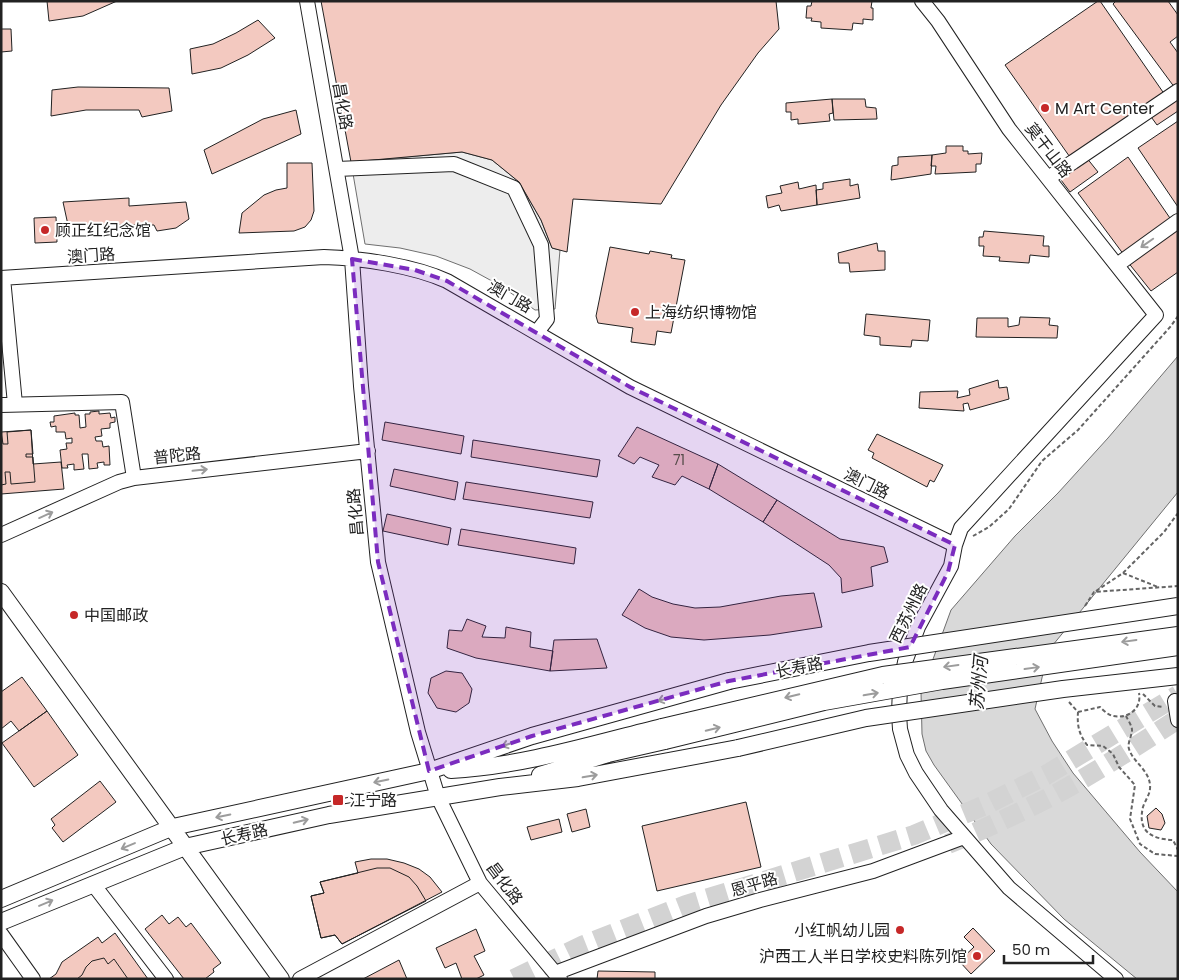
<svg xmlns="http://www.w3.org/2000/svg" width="1179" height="980" viewBox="0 0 1179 980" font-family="Poppins,'Noto Sans SC',sans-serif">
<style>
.parking{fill:#ededed;stroke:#6f6f6f}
.water{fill:#d9d9d9;stroke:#6f6f6f}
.building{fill:#f3c9c0;stroke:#222}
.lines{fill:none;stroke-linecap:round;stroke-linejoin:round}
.highway-tunnel{stroke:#d3d3d3;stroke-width:20;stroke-dasharray:20 10;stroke-linecap:butt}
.minor-casing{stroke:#222;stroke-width:16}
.major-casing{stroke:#222;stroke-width:18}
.path{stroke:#646464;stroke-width:2;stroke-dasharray:4 2.5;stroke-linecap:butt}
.minor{stroke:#fff;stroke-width:14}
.major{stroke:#fff;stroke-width:16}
.major-bridge-casing{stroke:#222;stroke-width:18;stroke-linecap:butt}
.major-bridge{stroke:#fff;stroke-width:16}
.oneway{stroke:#9c9c9c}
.marked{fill:#7b2cbf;fill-opacity:0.2;stroke:#7b2cbf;stroke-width:4;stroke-dasharray:10 6;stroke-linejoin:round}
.poi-dot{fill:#c62828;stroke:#fff;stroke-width:2}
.labels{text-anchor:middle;stroke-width:4;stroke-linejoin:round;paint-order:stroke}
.number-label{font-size:14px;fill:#564c4a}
.street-label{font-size:16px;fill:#222;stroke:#fff}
.poi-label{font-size:16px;fill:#222;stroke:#fff;text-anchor:start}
.water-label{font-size:18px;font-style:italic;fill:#222;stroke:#fff}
</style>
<rect width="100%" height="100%" fill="#fff"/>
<path class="parking" d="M462,152L492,160L519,182L541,220L552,248L560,250L555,309L535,310L501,286L470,269L436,256L400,248L365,244L351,162Z"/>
<path class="water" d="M1178,356V492L1048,651L1035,709L1052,741L1073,773L1140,852L1178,892V979H1137L1064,919L991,844L934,765L926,751L922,734L921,692L951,610L1015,536L1058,493L1108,438Z"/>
<path class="building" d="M47,1H117L83,16L49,21Z
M321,1H776L779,29L758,53L721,105L661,204L573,199L567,252L552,248L541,220L519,182L492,160L462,152L351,162Z
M812,1H872L871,8H873V20L863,19V24L853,23L852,30L821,28V22L811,21L812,18H806L807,6H811Z
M1098,1H1100L1165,95L1072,160L1005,65Z
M1116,1H1168L1178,15V36L1170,42L1178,53V86L1175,88L1113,4Z
M258,20L275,38L248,55L221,68L192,74L190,49L213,44L236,33Z
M1,29H11L12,51L1,52Z
M78,87L169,88L172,111L142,117L139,110H86L51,116L52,90Z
M1178,96V111L1157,125L1149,114Z
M832,99L833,113L829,114L830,121L798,124V119L791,120V112H786V103Z
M832,99H865L866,107L876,108L877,119L834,120Z
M296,110L301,134L212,174L204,150L263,119Z
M1178,121V207L1138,148Z
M946,146H963V151H968V154L982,153L981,164H976V172L935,174L936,166H931L932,155L946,153Z
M932,155L931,174L891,180L892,166L898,165V157Z
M1086,157L1098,172L1070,192L1058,176Z
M1128,157L1172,221L1124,255L1078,193Z
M287,163H312L314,211L311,220L305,227L294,231L239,233L242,213L264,195L276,190L287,188Z
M850,179V186L858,184L860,198L817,205L816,190L823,189V183Z
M798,182L799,189L816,185L817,205L781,211L779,205L768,208L766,196L782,193L780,186Z
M129,198V206L186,202L189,219L176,228L157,231L154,225H68L63,202Z
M56,217L57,242L35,243L34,218Z
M1178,225V272L1151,291L1127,261Z
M984,231L1044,236L1043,246H1049V257L1030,255L1029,263L999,261L1000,257L983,256L984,246H979V237H983Z
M877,243L878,251H885V270L850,272L849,263H839L838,253Z
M610,247L649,254L650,251L672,255L671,258L685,260L671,333L657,331L655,345L631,342L633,328L598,323L596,316Z
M866,314L930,320L928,341L912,340L911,347L880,345V337L864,335Z
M1020,317L1050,318L1049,325L1058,326L1057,338L976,337L977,318H1008V327L1019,325Z
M998,380L999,388L1007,387L1009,399L970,410L968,403L963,404L964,411L919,408L920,392L958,391L957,398L970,395L969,389Z
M99,411V414L110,413L111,418L115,417V422L110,423V428L101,429L102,436L95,437L96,441H102L103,447L109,446L110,465H104V462L97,463L98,468L89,469L88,454H82L84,469L74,470V464L67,465L68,468H62L60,450L67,449L66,443H72V438L66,439L65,432H56V426L51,427L50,422H54V416L75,413V415H79L80,428L86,427L85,414H90V412Z
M385,422L464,436L461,454L382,440Z
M637,427L718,464L709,489L682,476L675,485L652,477L659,465L640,457L634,464L618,456Z
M31,430L33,464L61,462L64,489L1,494V432Z
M31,430L33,454H26V457H33L35,482L11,484L10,472H5L6,484L1,485V432L3,444H8L7,432Z
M877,434L943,465L934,482L930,480L927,487L872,458L874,453L868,450Z
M473,440L600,460L597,477L471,457Z
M718,464L777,500L763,522L709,489Z
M394,469L458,482L455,500L390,486Z
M466,482L593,502L590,518L463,499Z
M777,500L840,539L884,547L888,562L871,567L873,586L842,593L841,578L829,565L763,522Z
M387,514L451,528L448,545L383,531Z
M461,529L576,548L574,564L458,545Z
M639,589L652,597L673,604L695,608L720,607L781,596L814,593L822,627L770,635L704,640L671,637L645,628L622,615Z
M467,619L486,626L482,637L505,638L506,627L531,632L530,647L553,651L550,671L476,658L447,648L449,630L462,631Z
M597,639L607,668L550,671L554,640Z
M446,671L462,673L472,689L469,703L456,712L437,708L428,693L431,678Z
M22,677L47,711L19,731L11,721L1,729V692Z
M47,711L78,755L34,787L2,743Z
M100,781L116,802L63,842L52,828L55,825L51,819Z
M746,802L761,867L657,891L642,826Z
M1156,808L1162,814L1165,823L1161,830L1149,828L1147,816Z
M586,809L590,827L572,832L567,814Z
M559,819L562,832L531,840L527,827Z
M371,859H387L404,863L419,869L430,877L442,892L342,944L335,935L321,938L311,896L324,893L320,882L358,873L355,862Z
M377,868H390L409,877L417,886L426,901L342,944L335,935L321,938L311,896L324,893L320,882Z
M162,915L169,924L178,917L186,927L191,923L221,963L213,969L214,972L205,979H184L145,929Z
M973,928L995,951L971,974L959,961L974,947L964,937Z
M476,929L485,951L474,956L484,975L476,979H462L456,963L445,968L436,948Z
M115,933L148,979H49L56,974L62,962L98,937L102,943Z
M104,958L108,964L114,959L128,979H77L82,975L86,967L92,961Z
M399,960L407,979H363Z
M598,971L655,972V979H597Z"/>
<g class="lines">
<path class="highway-tunnel" d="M948,844C985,829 1021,812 1056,794C1098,771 1138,745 1178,719
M514,979L584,945L686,905L914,835L983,806L1046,775L1178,695"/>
<g class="minor-casing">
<path id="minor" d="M307,1L352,259L361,386L378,562L418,732L438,797L480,883L560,979
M922,1L938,21L1009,129L1156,315L961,528L955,545L951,566L918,627L905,662L900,687L899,714L900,729L907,755L916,773L941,810L1009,888L1116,979
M337,169L454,164L514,188L541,245L547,319L537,332
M1048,178L1073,162L1178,91
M1117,265L1178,221
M1,278L324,257C362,258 414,266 447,281L630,387L955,545
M3,278L15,404
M1,405L122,402L134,478
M1,535L119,482L134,478L368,451
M1175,701L1178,720
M93,884L166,979
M1,934L33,979
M555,973L706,916L760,900L873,871L964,837
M300,979L480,883"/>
</g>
<g class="major-casing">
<path id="major" d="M1,592L281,979
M451,770C523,766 593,744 662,727
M540,775L608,754L665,741
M1,899L173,827L429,771L532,736L729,681
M1,922L185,847L329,815L500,787L578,778L738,748"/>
</g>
<path class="path" d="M973,536L989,527L1009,509L1042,461L1078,430L1171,326L1178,316
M1123,573L1158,587
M1096,591L1123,573L1164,532L1178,513
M1085,606L1094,592L1178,586
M1143,694L1155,706L1163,707
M1069,702L1078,712C1077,726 1079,734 1087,745L1103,746L1113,754L1119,767L1135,785L1130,819L1140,844L1155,854L1178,856
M1078,712L1100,707C1103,710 1108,715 1113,716C1128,719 1142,709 1139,693
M1126,716C1128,720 1132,726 1132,730C1132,736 1127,743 1129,749C1133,762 1149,770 1150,785C1151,794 1145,800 1143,807C1137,832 1152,839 1173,840L1178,850"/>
<use href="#minor" class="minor"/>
<use href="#major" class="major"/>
<g class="major-bridge-casing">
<path id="major-bridge" d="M729,681L869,653L1178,606
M662,727L883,675L1178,635
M665,741L824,702L942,681L1178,647
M738,748L866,718L1063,689L1178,676"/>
</g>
<use href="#major-bridge" class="major-bridge"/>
</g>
<defs><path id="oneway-shaft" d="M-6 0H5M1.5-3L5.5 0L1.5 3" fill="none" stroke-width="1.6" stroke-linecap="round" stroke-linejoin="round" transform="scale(1.25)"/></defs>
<g class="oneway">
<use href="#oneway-shaft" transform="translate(1147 243) rotate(145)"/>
<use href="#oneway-shaft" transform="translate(200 470) rotate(-6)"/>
<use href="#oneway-shaft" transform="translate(46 515) rotate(-24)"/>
<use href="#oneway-shaft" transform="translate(1129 641) rotate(172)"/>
<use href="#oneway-shaft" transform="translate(951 666) rotate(172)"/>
<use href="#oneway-shaft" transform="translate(1032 668) rotate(-8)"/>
<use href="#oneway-shaft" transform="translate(871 694) rotate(-10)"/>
<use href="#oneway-shaft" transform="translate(792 696) rotate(167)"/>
<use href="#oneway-shaft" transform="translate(665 699) rotate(164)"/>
<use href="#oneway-shaft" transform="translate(713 729) rotate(-14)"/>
<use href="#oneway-shaft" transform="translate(509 744) rotate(161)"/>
<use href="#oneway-shaft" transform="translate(590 776) rotate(-10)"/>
<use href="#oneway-shaft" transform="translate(381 781) rotate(168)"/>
<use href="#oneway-shaft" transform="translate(223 816) rotate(168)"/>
<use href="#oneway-shaft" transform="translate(301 821) rotate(-13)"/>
<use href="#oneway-shaft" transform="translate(128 846) rotate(157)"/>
<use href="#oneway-shaft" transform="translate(46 903) rotate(-23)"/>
</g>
<path class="marked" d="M352,259L415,270L447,281L630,387L955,545L948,572L910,647L729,681L532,736L429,771L378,562Z"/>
<g class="poi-dot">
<circle cx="1045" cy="108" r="5"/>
<circle cx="45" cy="230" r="5"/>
<circle cx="635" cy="312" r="5"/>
<circle cx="74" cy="615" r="5"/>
<rect x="332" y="794" width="12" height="12" rx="2.5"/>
<circle cx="900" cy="930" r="5"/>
<circle cx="977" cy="956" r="5"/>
</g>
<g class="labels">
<g class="number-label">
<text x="679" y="465">71</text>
</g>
<g class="street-label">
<text transform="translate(343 106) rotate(80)" y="6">昌化路</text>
<text transform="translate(1049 150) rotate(52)" y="6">莫干山路</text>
<text transform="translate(91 255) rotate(-4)" y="6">澳门路</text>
<text transform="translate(510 296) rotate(30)" y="6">澳门路</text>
<text transform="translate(177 455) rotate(-6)" y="6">普陀路</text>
<text transform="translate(867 483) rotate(26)" y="6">澳门路</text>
<text transform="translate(355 512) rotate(-95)" y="6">昌化路</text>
<text transform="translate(908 613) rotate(-64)" y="6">西苏州路</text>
<text transform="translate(799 667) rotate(-11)" y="6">长寿路</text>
<text transform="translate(244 834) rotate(-13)" y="6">长寿路</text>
<text transform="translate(505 883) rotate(53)" y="6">昌化路</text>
<text transform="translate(754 884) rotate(-16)" y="6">恩平路</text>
</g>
<g class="poi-label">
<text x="1055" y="114">M Art Center</text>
<text x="55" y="236">顾正红纪念馆</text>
<text x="645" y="318">上海纺织博物馆</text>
<text x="84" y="621">中国邮政</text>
<text x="349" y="806">江宁路</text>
<text x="890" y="936" text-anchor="end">小红帆幼儿园</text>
<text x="967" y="962" text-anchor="end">沪西工人半日学校史料陈列馆</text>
</g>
<g class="water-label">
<text transform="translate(979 683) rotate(-85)" y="6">苏州河</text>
</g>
</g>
<rect width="1179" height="980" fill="none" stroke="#222222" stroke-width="5"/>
<path d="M1004 955v8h89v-8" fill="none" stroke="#222222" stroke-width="2.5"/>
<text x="1012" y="955" font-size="15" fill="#222222" stroke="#ffffff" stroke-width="4" paint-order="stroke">50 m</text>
</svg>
